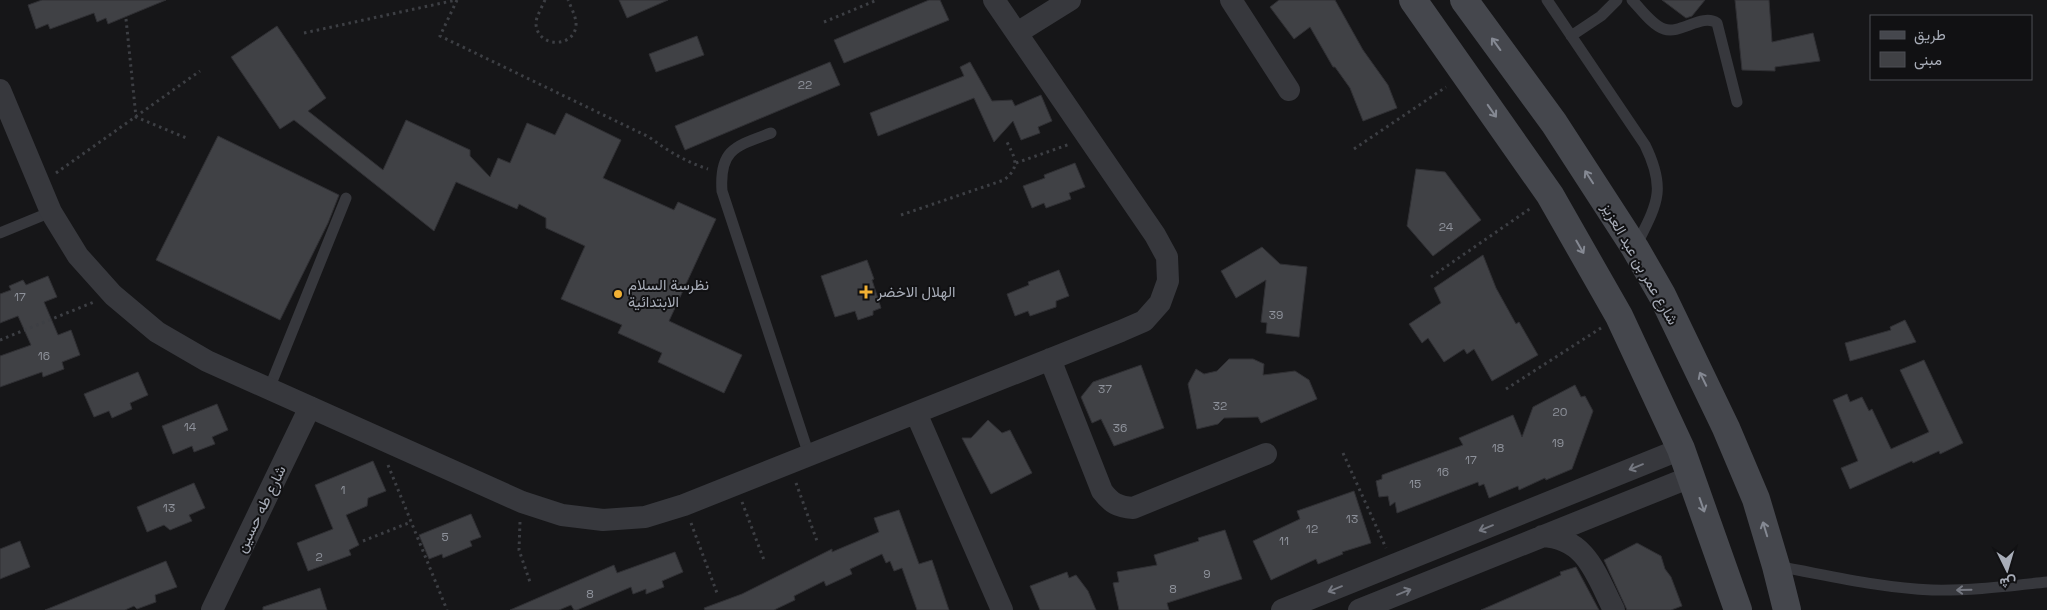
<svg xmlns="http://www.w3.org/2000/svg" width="2047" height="610" viewBox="0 0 2047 610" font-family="'Space Grotesk',Vazirmatn,sans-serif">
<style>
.building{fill:#404145;stroke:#303034}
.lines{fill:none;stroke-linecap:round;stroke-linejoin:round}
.path{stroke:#3d3f44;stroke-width:3;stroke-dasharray:2.5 4;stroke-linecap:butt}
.lane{stroke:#37383d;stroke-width:11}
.street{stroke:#37383d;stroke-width:22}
.secondary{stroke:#45474d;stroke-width:28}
.oneway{stroke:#858993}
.oneway2{stroke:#757881}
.poi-dot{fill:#f2b134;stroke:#111113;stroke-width:2}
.labels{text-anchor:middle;stroke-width:4;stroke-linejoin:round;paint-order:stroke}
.number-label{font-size:12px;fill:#8e929b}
.street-label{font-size:15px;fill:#a8adb8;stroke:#111113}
.poi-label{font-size:15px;fill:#a8adb8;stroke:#111113;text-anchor:start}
</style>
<rect width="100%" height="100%" fill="#161618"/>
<path class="building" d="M42,0H166L108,24L106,18L97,22L94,13L50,29L48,24L36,29L28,5Z
M619,0H668L627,18Z
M929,0H940L949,20L844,63L834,40Z
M1279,0H1335L1363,50L1388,85L1397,108L1363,121L1350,88L1335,67H1333L1310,27L1294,39L1270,7Z
M1662,0H1705L1692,16L1686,18Z
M1735,0H1769L1772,42L1813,33L1820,61L1775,67V71L1742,70Z
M277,26L326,98L308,111L383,170L406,120L470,150V156L490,177L498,158L510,163L527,123L555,135L566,113L621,140L603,178L674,210L678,202L716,219L669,321L742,355L724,393L658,362L662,353L618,333L622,325L561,299L585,246L546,228V218L519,204L517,209L456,182L434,231L294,120L280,129L231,57Z
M697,36L704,55L656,72L649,54Z
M830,62L840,85L685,150L675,126Z
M970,62L992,101L1012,100L1015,106L1041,95L1052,121L1038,127L1040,133L1021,140L1013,121L994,142L974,98L878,136L870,113L964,76L960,67Z
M218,136L339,195L328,223L280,320L156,260Z
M1075,163L1085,187L1069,193L1071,199L1046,208L1044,203L1032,208L1023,186L1045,178L1044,175Z
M1416,169L1445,172L1481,220L1433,256L1407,226Z
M1262,247L1280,264L1307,267L1299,337L1266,333L1267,323L1261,322L1266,280L1236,298L1221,271Z
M1483,255L1496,288L1516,324L1519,322L1538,355L1492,381L1474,349L1467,354L1464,349L1444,362L1428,338L1422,343L1409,324L1441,303L1434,288Z
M867,260L874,279L872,280L881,308L873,311V315L858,320L855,311L835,317L821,276Z
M1059,270L1069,296L1056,301V307L1030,316L1028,311L1015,316L1007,294L1029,285L1028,282Z
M48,276L57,297L44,302L58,335L71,330L80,355L62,362L64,369L43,377L42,372L0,387V356L31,345L18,316L0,323V294L11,290L9,286L23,280L26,285Z
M1905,320L1916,342L1850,361L1845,343L1891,330L1890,327Z
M1229,359H1253L1264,364L1263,375L1295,371L1309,380L1317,399L1261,423L1258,417L1224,418L1218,424L1197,429L1188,384L1196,369L1204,374L1217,371Z
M1924,360L1963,443L1940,454L1939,451L1913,463L1912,461L1850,489L1841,468L1858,461L1833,400L1847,394L1850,402L1862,397L1869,411L1872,409L1891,449L1900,445L1929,432L1900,370Z
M1141,365L1164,428L1114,446L1101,419L1092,423L1081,397L1093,382Z
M138,372L148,395L130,403L132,409L112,418L109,411L94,417L84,394Z
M1575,385L1581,397L1585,396L1593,411L1572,469L1546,480L1545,478L1519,490L1518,486L1489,498L1484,484L1479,486L1478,482L1397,513L1395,502L1390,506L1388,496L1379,497L1376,481L1382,479V475L1463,445L1459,438L1513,415L1522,437L1533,407Z
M217,404L228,430L212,437L215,444L194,452L192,446L173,454L162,426Z
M988,420L1002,433L1010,430L1032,473L991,494L962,438H971Z
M373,461L386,491L368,498L367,506L346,515L359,545L349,550L351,555L308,571L297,543L333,529L315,485Z
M194,483L205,508L189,515L192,521L170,530L164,525L147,532L137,507Z
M1354,491L1371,543L1342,552L1343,554L1318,564L1316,559L1271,580L1253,541L1300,519L1297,511Z
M899,510L919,564L932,560L949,610H917L902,568L894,571L890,561L886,563L882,554L850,569L852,574L826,586L824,581L794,596L795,600L774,610H705L704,608L742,594L832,549V552L879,532L874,518Z
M471,514L481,537L470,541L472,546L443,558L442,554L429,559L419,535Z
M1225,530L1242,579L1167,603L1169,610H1119L1113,583L1119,582L1117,572L1157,565L1154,555L1199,541L1198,538Z
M20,541L30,567L0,579V549Z
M1637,543L1661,556L1665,569L1671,577L1682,606L1671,610H1627L1604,560Z
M675,552L683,572L662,581L664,587L646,594V589L633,594L631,587L577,610H574L571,605L559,610H510L614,565L617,573Z
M166,561L177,587L155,595L156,602L137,609L134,606L125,610H45Z
M1576,567L1599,610H1481L1561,575L1560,572Z
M1067,572L1069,578L1076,575L1088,591L1096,610H1040L1030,586Z
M320,588L327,610H263V607Z"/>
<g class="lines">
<path class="path" d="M457,0L440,36L649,137C668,151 686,162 708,169
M545,0C542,7 537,15 536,22C535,49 578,49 576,22C575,15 571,7 568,0
M126,19L136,117L189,139
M824,22L877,0
M304,33L456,0
M1354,149L1446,87
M1016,163L1070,144
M56,173L200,71
M901,215L1004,180C1022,166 1014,157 1006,140
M1431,277L1531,208
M0,340L94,302
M1506,389L1601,328
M1343,453L1386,548
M388,465L447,610
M796,483L817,541
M742,502L764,560
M520,522L519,550L531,585
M691,523L717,593
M363,541L411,522"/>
<path class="lane" d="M1547,0L1645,145C1667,190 1657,204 1636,246
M1632,0C1641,9 1652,25 1664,29C1680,35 1702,13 1717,23L1737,102
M1571,36L1601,16L1617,0
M771,133C736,146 719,149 722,191L809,455
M0,233L51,212
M269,389L346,198
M1776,566C1827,575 1880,588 1932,590C1970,591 2009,586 2047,582"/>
<path class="street" d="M1231,0L1289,90
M1017,33L1070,0
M0,90L51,212L78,256L113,295L157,332L207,361L522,502L562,515L603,520L645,517L684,505L1121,331L1144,321L1160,303L1168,281L1167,257L1155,235L994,0
M1050,359L1102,491C1111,503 1118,507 1133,508L1266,454
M916,413L1002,610
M1542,536C1587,538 1596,575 1614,610
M212,610L310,407
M1282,610L1681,449
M1359,610L1693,476"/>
<path class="secondary" d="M1413,0L1550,195L1619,316L1681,449L1738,610
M1464,0L1554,123L1635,248L1662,295L1726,428L1756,499L1776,566L1787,610"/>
</g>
<defs><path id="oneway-shaft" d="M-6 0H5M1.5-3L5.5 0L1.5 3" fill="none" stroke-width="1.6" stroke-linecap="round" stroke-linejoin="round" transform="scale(1.25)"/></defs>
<g class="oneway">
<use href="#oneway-shaft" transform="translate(1496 44) rotate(-126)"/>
<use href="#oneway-shaft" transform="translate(1492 111) rotate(55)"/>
<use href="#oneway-shaft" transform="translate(1589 177) rotate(-123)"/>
<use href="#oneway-shaft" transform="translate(1580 247) rotate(60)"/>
<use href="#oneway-shaft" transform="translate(1703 379) rotate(-116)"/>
<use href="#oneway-shaft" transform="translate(1702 505) rotate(71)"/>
<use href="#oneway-shaft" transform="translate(1765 529) rotate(-107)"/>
</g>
<g class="oneway2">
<use href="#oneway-shaft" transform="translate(1636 467) rotate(158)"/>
<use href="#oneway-shaft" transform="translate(1486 528) rotate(158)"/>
<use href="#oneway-shaft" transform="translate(1335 589) rotate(158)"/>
<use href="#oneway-shaft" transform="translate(1964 590) rotate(179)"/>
<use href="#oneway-shaft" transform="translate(1404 592) rotate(-22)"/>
</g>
<g class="poi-dot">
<path d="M863.5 284.5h5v5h5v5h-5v5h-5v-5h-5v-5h5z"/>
<circle cx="618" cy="294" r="5"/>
</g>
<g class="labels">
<g class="number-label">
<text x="805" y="89">22</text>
<text x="1446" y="231">24</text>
<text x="20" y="301">17</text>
<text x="1276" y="319">39</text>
<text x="44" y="360">16</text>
<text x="1105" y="393">37</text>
<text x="1220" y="410">32</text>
<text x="1560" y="416">20</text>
<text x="190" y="431">14</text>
<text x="1120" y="432">36</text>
<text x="1558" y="447">19</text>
<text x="1498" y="452">18</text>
<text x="1471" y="464">17</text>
<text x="1443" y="476">16</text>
<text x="1415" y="488">15</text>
<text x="343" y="494">1</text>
<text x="169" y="512">13</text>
<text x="1352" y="523">13</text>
<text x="1312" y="533">12</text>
<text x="445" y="541">5</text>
<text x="1284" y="545">11</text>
<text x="319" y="561">2</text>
<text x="1207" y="578">9</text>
<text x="1173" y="593">8</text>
<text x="590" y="598">8</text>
</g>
<g class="street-label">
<text transform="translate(1640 264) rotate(60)" y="5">شارع عمر بن عبد العزيز</text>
<text transform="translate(261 509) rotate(-64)" y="5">شارع طه حسين</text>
</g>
<g class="poi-label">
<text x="628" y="290">نظرسة السلام<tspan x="628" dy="17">الابتدائية</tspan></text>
<text x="877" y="297">الهلال الاخضر</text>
</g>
</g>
<rect x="1870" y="15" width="162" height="65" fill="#111113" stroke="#4d4f55"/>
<rect x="1880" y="31" width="25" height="8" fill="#45474d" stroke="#4d4f55"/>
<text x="1914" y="40" font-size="15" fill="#a8adb8">طريق</text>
<rect x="1880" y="52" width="25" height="15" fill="#404145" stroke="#4d4f55"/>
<text x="1914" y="65" font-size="15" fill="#a8adb8">مبنى</text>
<g transform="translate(2007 570) rotate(175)" stroke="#111113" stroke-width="4" paint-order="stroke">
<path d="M0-4L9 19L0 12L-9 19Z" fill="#a8adb8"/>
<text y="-8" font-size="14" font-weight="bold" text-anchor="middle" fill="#a8adb8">ش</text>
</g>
</svg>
